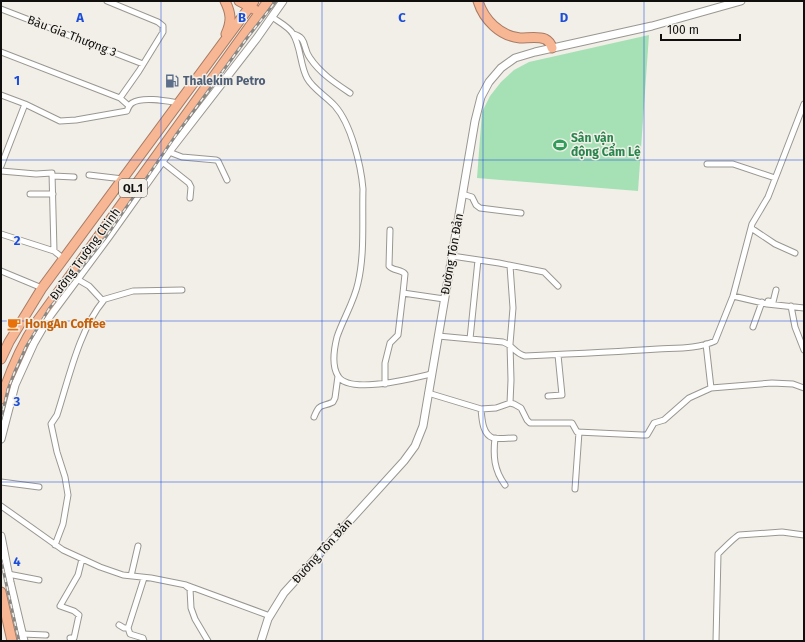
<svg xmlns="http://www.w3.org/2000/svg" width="805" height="642" viewBox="0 0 805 642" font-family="'Fira Sans',sans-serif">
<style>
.green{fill:#a5e1b5}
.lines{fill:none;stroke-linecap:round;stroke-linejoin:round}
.street-casing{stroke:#9a9791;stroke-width:7}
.secondary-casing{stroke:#9a9791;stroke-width:9}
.highway-casing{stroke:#a77c65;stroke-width:11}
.street{stroke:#fff;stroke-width:5}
.secondary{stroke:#fff;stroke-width:7}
.highway{stroke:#f8b794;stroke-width:9}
.rail-casing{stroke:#8a8884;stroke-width:3}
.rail{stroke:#f2efe9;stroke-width:1.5;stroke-dasharray:4.5;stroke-linecap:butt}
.grid{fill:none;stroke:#1d4ed8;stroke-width:1;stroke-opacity:0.55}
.labels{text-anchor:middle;stroke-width:3;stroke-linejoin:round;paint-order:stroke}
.shield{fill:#f2efe9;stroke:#54524f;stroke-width:1}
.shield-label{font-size:11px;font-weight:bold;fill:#100f0d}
.street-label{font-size:12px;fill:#100f0d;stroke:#f2efe9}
.service-label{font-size:12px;font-weight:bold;fill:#4e5e75;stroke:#f2efe9;text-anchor:start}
.leisure-label{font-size:12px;font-weight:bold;fill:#27864d;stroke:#f2efe9;text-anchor:start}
.food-label{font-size:12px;font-weight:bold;fill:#c56008;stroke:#f2efe9;text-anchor:start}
.grid-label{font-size:13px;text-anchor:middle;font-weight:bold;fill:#1d4ed8;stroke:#f2efe9;stroke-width:3;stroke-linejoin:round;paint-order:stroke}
</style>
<rect width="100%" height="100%" fill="#f2efe9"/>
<path class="green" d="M649,35L638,191L477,178L482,112L490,96L501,82L514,70L529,62Z"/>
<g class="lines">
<g class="street-casing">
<path id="street" d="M107,1L158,22L163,26V32L139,71L120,98
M1,9L143,64
M272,17C279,22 289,27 293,34C301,47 300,65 307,78C313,89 326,96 335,106C351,124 361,165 363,189C362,220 365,253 358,283C354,302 343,319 337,337C334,349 331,365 338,376C349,395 414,378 431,374
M293,34C308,38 302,47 310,58C320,73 335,83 350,93
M1,52L120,98L129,106
M1,95L25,104L60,121L76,120L127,111C128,108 129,105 132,103C143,96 167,101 179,103
M169,152L182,157L216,160L218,161L227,180
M160,160L189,183L191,187L190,198
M707,164H733L775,178
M1,166L25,104
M1,171L36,174L52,173L54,251
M89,175L123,179
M53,176L74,177
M30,194H53
M462,194L472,197L476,205L480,208L521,213
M751,228L775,244L795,253
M390,230L389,266C393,271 401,269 405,274L403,293
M1,234L54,251L64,259
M452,256L499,263L544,272L558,286
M1,271L42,288
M77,279L89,286L102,300L133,291L182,290
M733,296L767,304L804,308
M768,301L773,302L776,290
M791,306L795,327L804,350
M753,327L762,302
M438,336L503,342C513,345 514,353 525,356C569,354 613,352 658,349C676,348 698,349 715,341L733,296L752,224L768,197L804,104
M470,339L478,260
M706,344L711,388
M385,384V363L390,343L398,335L403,293L444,299
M428,393L481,409L496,408L510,403L514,404L521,408L527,420L530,423H572L577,432L642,435H647L654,423L664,420L689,398L711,388L772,383L793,384L804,388
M548,396L562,395L558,355
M510,403L511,380L510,344L513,308L510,266
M481,409C482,418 482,434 493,438C499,439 508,438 514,438
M314,417C320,402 321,408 333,402L335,398L338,376
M495,438C493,456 494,470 505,485
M1,482L39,487
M575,489L579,432
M1,506L63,550L100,567L123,575L151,578L186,585L270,616
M55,545L63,524L68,495L65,477L57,452L51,424L57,415C69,378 79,330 104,300
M8,574L39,580
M131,576L138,546
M186,586L190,589L191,608L195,619L208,641
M119,625L124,628H128L144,578
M128,628L130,634L143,638L144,641
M22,634L46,635
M70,638H74L79,615L74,611L60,606L78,575L82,559
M716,641L718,554C720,552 736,536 739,535L782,532L804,535"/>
</g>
<g class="secondary-casing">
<path id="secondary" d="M1,439L15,385L34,343L49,317L109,236L171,149L257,38L283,1
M1,536L10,582L24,641
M261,641L268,619L284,593L404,461L415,446L423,426L475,121L481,97L489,82L501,68L515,58L535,52L652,26L741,1"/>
</g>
<g class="highway-casing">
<path id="highway" d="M225,1C231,13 232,21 226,34
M239,1L254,9
M478,1C484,20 500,36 520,38C528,38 538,36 545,39C549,41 551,44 552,48
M1,359L9,342L42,288L254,1
M1,399C10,372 21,346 36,323L268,1
M1,592L12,641"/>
</g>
<use href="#street" class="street"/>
<use href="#secondary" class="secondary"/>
<use href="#highway" class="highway"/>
<g class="rail-casing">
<path id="rail" d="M1,419L8,389L15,371L26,347L49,309L106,237L176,135L247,38L276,1
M1,560L19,641"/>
</g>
<use href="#rail" class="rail"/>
</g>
<path class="grid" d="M161,1V641M322,1V641M483,1V641M644,1V641M1,160H804M1,321H804M1,482H804"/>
<defs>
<g id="fuel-bare" transform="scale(1.08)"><path d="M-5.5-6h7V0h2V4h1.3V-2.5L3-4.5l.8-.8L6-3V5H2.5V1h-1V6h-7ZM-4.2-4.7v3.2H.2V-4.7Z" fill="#5c6f8a" stroke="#f2efe9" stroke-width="2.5" paint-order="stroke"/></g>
<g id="stadium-bare" transform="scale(1.08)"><path d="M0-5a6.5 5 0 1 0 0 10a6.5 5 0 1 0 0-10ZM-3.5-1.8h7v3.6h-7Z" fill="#2e9e5b" stroke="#f2efe9" stroke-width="2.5" paint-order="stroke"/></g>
<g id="cafe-bare" transform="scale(1.08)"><path d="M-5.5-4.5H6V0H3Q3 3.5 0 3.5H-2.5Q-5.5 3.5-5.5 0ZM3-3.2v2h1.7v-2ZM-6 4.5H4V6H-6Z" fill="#e8710a" stroke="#f2efe9" stroke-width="2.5" paint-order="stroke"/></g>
</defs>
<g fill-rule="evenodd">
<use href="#fuel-bare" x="172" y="81"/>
<use href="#stadium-bare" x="560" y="145"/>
<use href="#cafe-bare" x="14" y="324"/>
</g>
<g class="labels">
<rect class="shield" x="119" y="179" width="28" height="18" rx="3"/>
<g class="shield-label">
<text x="133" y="192">QL.1</text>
</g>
<g class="street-label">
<text transform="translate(72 36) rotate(21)" y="4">Bàu Gia Thượng 3</text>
<text transform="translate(85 254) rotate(-54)" y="4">Đường Trường Chinh</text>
<text transform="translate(452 254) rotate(-80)" y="4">Đường Tôn Đản</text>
<text transform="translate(322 551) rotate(-48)" y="4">Đường Tôn Đản</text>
</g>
<g class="service-label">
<text x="183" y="85">Thalekim Petro</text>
</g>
<g class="leisure-label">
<text x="571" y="142">Sân vận<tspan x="571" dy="14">động Cẩm Lệ</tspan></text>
</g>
<g class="food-label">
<text x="25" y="328">HongAn Coffee</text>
</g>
</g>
<g class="grid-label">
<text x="80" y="22">A</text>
<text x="242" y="22">B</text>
<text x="402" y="22">C</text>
<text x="564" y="22">D</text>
<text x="17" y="85">1</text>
<text x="17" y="245">2</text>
<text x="17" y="406">3</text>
<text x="17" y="566">4</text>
</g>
<rect width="805" height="642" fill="none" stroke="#100f0d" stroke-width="4"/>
<path d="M661 34v6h79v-6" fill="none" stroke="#100f0d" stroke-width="2"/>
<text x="667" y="34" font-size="12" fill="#100f0d" stroke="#f2efe9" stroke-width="3" paint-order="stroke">100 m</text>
</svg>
